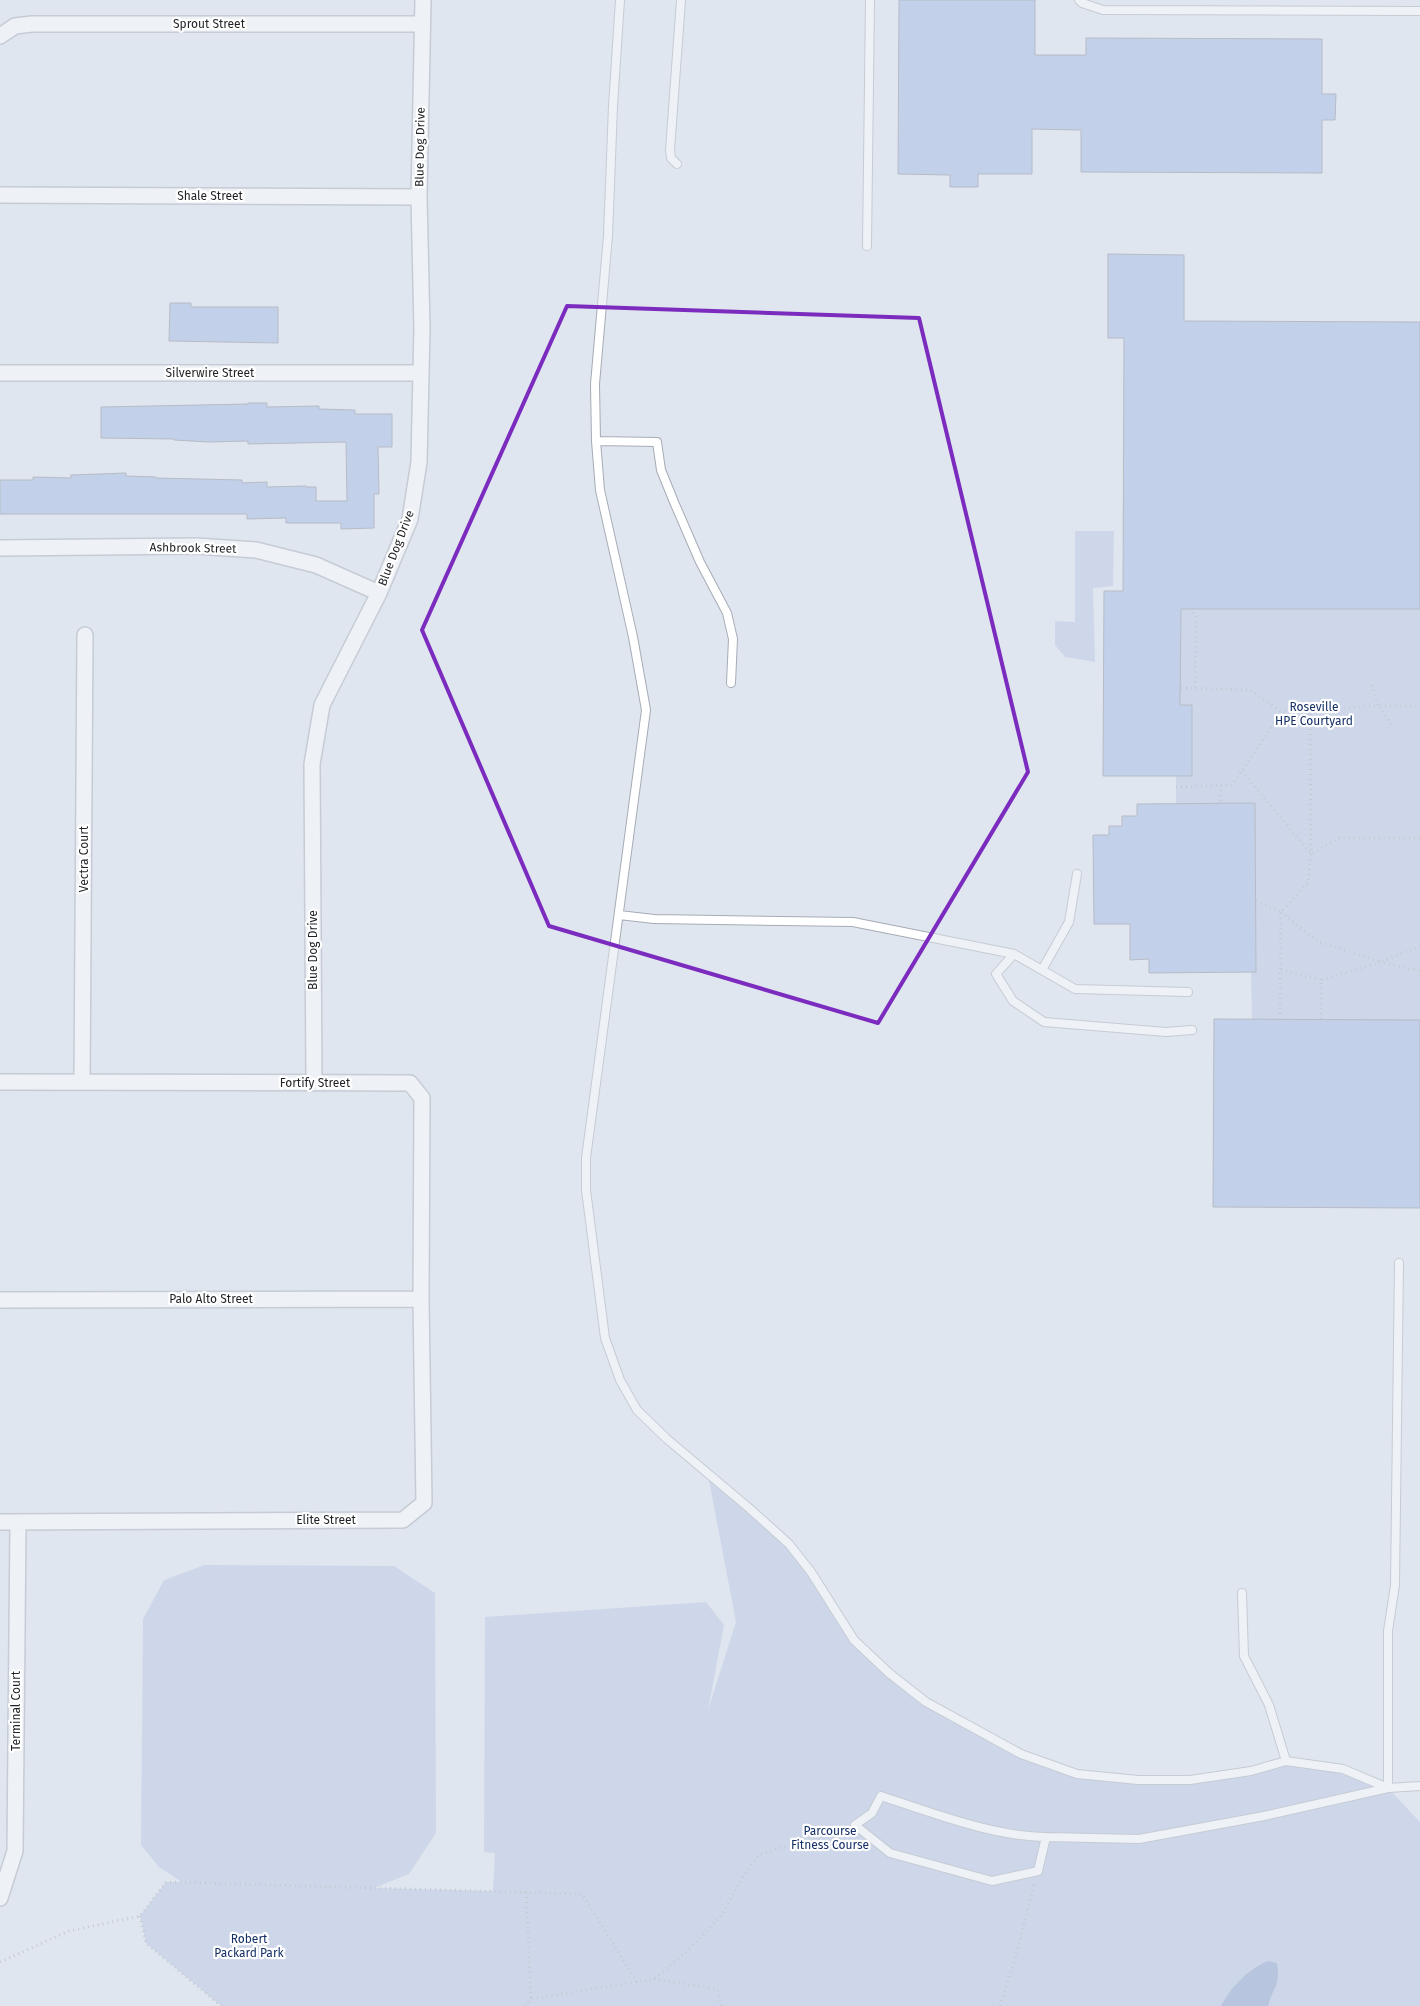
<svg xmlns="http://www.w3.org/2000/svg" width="1420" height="2006" viewBox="0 0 1420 2006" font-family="'Fira Sans',sans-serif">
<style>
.green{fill:#b7c6e2}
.water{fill:#879ecb}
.building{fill:#9eb7e5;stroke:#848992}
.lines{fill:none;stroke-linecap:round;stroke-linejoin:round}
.lane-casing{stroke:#a6acb5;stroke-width:10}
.street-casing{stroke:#a6acb5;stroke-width:18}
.path{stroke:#a4a9b0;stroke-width:3;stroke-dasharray:1 4;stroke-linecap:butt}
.lane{stroke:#fff;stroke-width:8}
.street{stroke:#fff;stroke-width:15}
.marked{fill:none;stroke:#7b2cbf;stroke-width:4;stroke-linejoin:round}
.labels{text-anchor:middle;stroke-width:4.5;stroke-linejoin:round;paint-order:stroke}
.street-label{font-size:12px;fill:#1f2124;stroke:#fff}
.park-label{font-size:12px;fill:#143066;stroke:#fff}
</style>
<rect width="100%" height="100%" fill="#e0e6ef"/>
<path class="green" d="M1075,531H1114L1113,586L1093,588L1095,662L1065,657L1055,645V621L1075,622Z
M1181,608L1420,609V1020L1252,1019L1251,972L1256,971L1255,803H1176V776H1192V705H1180Z
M708,1475L789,1544L854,1640L926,1702L978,1731L1077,1774L1190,1780L1286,1761L1343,1769L1388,1788L1420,1822V2006H221L146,1943L140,1916L166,1882H182L159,1867L141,1845L143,1619L164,1580L205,1565L394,1566L435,1593L436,1833L409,1874L374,1888L493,1891L495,1853L484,1852L485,1617L706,1602L724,1625L708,1710L736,1622Z"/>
<path class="water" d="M1268,1961L1277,1963C1281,1987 1273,1986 1268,2006H1221C1231,1987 1248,1969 1268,1961Z"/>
<path class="building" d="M899,0H1035V55H1086V38L1322,39V94H1336L1335,120H1322V173L1081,172V130L1032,129V174H978V187H950V175L898,174Z
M1108,254L1184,255V321L1420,322V609H1181L1180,705H1192V776H1103L1104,591H1123L1124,338H1108Z
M170,303H191V307H278V343L169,341Z
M248,403H267V407L319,406V409L355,410V414H392V447H378L379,494H374V528L341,529V523H286V518L247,519V514H0V480H33V477L71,478V475L126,473V476L156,477V478L242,480V483L267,482V487L306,486V487H316V501H347L346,442L248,444V441L209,442L174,440V439L101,438V407L248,404Z
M1255,803L1256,972L1149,973V959L1130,960V924H1094L1093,835H1109V826H1122V816H1137V804Z
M1214,1019L1420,1020V1208L1213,1207Z"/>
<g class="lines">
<g class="lane-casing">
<path id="lane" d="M620,0L613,106L608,236L595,384L596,441L600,490L633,637L646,710L586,1158V1190L605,1338L620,1380L637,1410L667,1439L749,1508L789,1544L811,1572L854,1640L889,1673L926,1702L1021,1754L1077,1774L1138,1780H1190L1251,1771L1286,1761L1343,1769L1388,1788L1420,1786
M1079,0L1082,3L1103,10L1420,11
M677,164L671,158L670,150L681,0
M867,246L870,0
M596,441L657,442L661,470L674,502L700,562L727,613L733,639L731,683
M619,915L654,919L853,922L1014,954L996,974L1013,1001L1044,1022L1166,1032L1192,1030
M1014,954L1075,989L1188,992
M1042,970L1069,922L1077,874
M1242,1593L1244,1656L1269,1705L1286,1761
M1046,1837L1038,1871L992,1881L890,1853L855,1825L872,1813L881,1796C930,1812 995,1837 1046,1837L1139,1839L1264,1816L1388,1788V1631L1395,1585L1399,1263"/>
</g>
<g class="street-casing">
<path id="street" d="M0,36L15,26L32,24H422
M0,195L419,197
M0,373H421
M0,548L197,546L256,550L316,565L379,593
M0,1082L410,1083L422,1098L421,1299L424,1503L403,1520L0,1522
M82,1082L85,635
M314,1083L312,764L322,705L379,593L410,519L419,462L422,328L419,197L423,0
M0,1300L421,1299
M0,1898L15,1851L18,1522"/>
</g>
<path class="path" d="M1189,609L1196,617L1195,688
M1181,688L1250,690L1282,712L1378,706L1371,681
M1392,724L1378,706H1420
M1242,771L1311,854L1339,838H1420
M1221,785V803
M1176,787L1232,785L1282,712
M1256,901L1281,912L1308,883L1311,854L1310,710
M1281,912L1317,941L1381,962L1420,946
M1281,970L1321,980
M1280,1019L1281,912
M1321,1019V980L1381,962L1420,971
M526,1892L531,1999
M140,1916L146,1943L221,2006
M0,1962L69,1931L140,1916L166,1882L582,1894L637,1982
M654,1979L717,1989L722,2006
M525,2006L531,1999L654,1979L684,1954L722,1915L744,1875L759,1855L805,1840L841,1835L846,1831
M1000,2006L1015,1959L1034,1884"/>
<use href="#lane" class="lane"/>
<use href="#street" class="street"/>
</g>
<path d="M0 0H1420V2006H0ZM567,306L919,318L1028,772L878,1023L549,926L422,630Z" fill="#e0e6ef" fill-opacity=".55" fill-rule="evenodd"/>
<path class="marked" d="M567,306L919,318L1028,772L878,1023L549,926L422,630Z"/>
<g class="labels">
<g class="street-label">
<text x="209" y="28">Sprout Street</text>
<text transform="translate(420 147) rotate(-89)" y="4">Blue Dog Drive</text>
<text x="210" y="200">Shale Street</text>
<text x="210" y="377">Silverwire Street</text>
<text transform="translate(193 548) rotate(1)" y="4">Ashbrook Street</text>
<text transform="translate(396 548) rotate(-69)" y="4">Blue Dog Drive</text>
<text transform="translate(84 859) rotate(-90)" y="4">Vectra Court</text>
<text transform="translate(313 950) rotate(-90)" y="4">Blue Dog Drive</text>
<text x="315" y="1087">Fortify Street</text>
<text x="211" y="1303">Palo Alto Street</text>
<text x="326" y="1524">Elite Street</text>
<text transform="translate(16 1711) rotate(-90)" y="4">Terminal Court</text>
</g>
<g class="park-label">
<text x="1314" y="711">Roseville<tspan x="1314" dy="14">HPE Courtyard</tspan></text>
<text x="830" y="1835">Parcourse<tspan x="830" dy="14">Fitness Course</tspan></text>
<text x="249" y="1943">Robert<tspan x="249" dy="14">Packard Park</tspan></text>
</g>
</g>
</svg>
